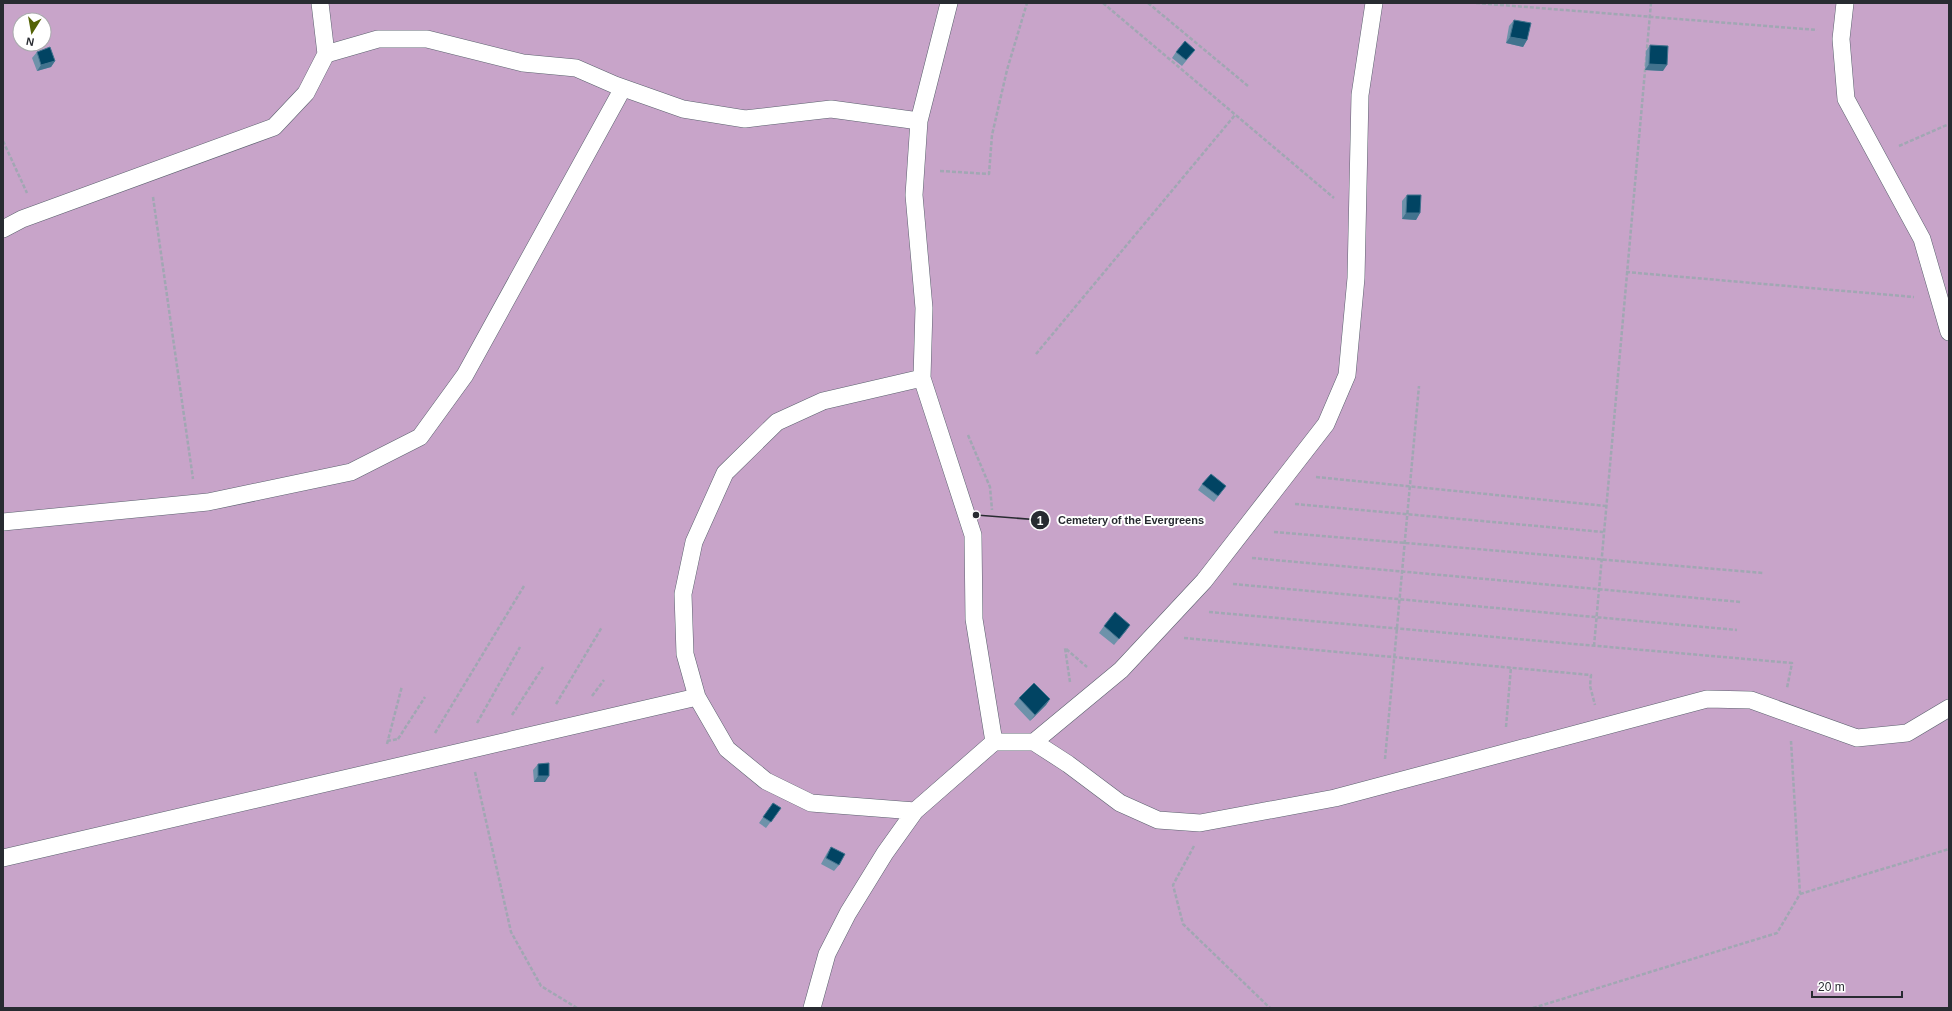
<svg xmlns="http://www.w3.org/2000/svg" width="1952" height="1011" viewBox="0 0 1952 1011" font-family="Helvetica,sans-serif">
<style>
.green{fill:#c8a4c9;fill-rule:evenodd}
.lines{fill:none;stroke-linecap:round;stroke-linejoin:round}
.lane-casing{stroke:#5b616e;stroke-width:18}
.path{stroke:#a1a7b3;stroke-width:2.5;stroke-dasharray:4 2;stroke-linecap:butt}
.lane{stroke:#fff;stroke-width:17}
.wall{fill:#6e92aa}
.shaded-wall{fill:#42738e}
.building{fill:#014463;stroke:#42738e}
.leader{fill:none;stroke:#282b31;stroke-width:1.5}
.callout-dot{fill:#282b31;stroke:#fff;stroke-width:1.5}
.mark-label{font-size:12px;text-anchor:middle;font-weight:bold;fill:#fff}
.callout-label{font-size:11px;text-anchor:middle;font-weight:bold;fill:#282b31;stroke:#fff;stroke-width:4;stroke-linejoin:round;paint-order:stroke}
</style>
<rect width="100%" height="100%" fill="#dae1f1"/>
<path class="green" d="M3,3H1949V1008H3ZM20,20H44V44H20Z"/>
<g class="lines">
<g class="lane-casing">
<path id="lane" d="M1845,3L1841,39L1846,99L1922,239L1949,332
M326,54L378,39H427L523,63L576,68L615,85L683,109L745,119L831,109L919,121
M3,229L22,219L274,127L306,93L326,54L320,3
M3,522L208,502L351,472L420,437L465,375L623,88
M994,742H1034L1068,764L1120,803L1158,820L1200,823L1335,798L1707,699L1751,700L1857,738L1907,733L1949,708
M1034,742L1121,670L1204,581L1326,424L1347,375L1356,278L1360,95L1374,3
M915,811L811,803L766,781L727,749L697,697L685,654L683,594L694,542L725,473L777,422L823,401L922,378
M3,858L697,697
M812,1008L827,954L848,913L885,853L915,811L994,742L974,619L973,535L922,378L924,308L914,195L919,121L949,3"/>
</g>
<path class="path" d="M1103,3L1334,198
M1148,3L1248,86
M1476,3L1817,30
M3,141L27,193
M1899,146L1949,124
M940,171L989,174L992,135L1007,70L1027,3
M153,197L193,479
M1626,272L1914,297
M1036,354L1235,115
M968,435L990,487L992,510
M1316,477L1606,506
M1295,504L1603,532
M1274,532L1763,573
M1252,558L1741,602
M1233,584L1737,630
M1209,612L1792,663L1787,688
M1184,638L1591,675L1590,686L1595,705
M1594,646L1651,3
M1070,682L1065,648L1087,667
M592,696L604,680
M556,704L602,627
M512,715L543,667
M477,723L520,647
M1506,727L1511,667
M435,733L524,586
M398,739L425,697
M387,741L398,739
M387,744L402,686
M1385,759L1419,386
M475,772L511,932L541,986L577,1008
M1194,846L1173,885L1183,924L1270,1008
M1800,894L1949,849
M1533,1008L1777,933L1800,894L1791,741"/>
<use href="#lane" class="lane"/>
</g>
<path class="wall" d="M1514,20L1527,40L1523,47L1506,43L1509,26Z
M1650,45L1663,71L1645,70L1646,51Z
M1195,50L1182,66L1172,58L1176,52Z
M37,52L55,61L51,67L37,71L32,58Z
M1407,195L1420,213L1416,220L1402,219V201Z
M1202,484L1226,486L1214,502L1198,490Z
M1130,625L1114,645L1099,633L1104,626Z
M1019,698L1050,699L1046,705L1030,721L1014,704Z
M538,764L545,782H534L533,770Z
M773,803L781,808L766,828L759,823Z
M831,847L839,865L834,871L821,864L827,853Z"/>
<path class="shaded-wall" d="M1510,37L1527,40L1523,47L1506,43Z
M55,61L51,67L37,71L41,65Z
M1649,64L1667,65L1663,71L1645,70Z
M1406,213H1420L1416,220L1402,219Z
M1130,625L1126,631L1114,645L1119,639Z
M1050,699L1046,705L1030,721L1035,715Z
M538,776H549L545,782H534Z"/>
<path class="building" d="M1514,20L1531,23L1527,40L1510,37Z
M1185,41L1195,50L1186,60L1176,52Z
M1650,45L1668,46L1667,65L1649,64Z
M50,47L55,61L41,65L37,52Z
M1407,195H1421L1420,213H1406Z
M1211,474L1226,486L1218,496L1202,484Z
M1115,612L1130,625L1119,639L1104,626Z
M1034,683L1050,699L1035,715L1019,698Z
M549,763V776H538V764Z
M773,803L781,808L771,822L763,817Z
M831,847L845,854L839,865L826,858Z"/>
<path class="leader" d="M976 515L1040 520"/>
<g class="callout-dot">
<circle cx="976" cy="515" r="4"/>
<circle cx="1040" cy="520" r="10"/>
</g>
<g class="mark-label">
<text x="1040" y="525">1</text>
</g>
<g class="callout-label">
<text x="1131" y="524">Cemetery of the Evergreens</text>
</g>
<rect width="1952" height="1011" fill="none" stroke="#282b31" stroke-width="8"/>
<g transform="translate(32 32) rotate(191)"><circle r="19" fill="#ffffff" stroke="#a9aaad"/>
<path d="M0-3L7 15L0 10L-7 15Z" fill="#536206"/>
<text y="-6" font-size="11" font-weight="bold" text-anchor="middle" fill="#282b31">N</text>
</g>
<path d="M1812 991v6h90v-6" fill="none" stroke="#282b31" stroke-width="2"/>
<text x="1818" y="991" font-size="12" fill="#282b31" stroke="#ffffff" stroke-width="3" paint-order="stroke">20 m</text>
</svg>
